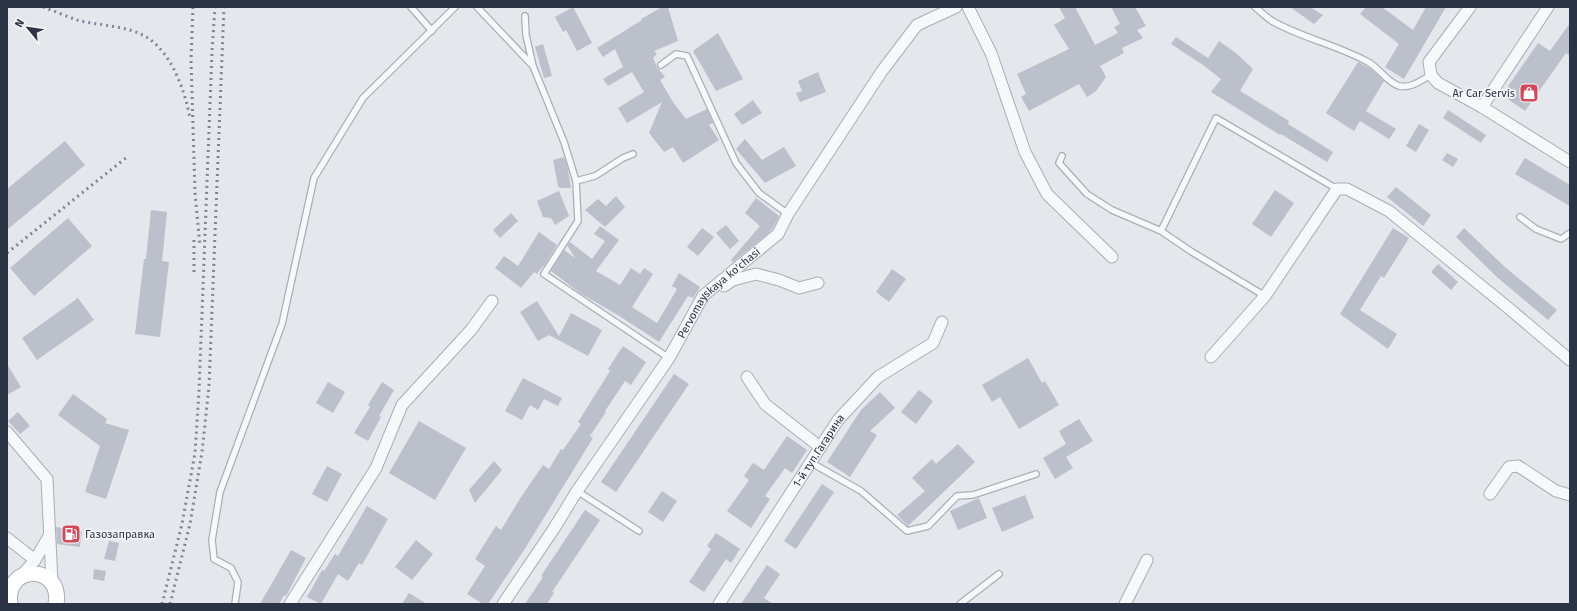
<svg xmlns="http://www.w3.org/2000/svg" width="1577" height="611" viewBox="0 0 1577 611" font-family="'Fira Sans',sans-serif">
<style>
.building{fill:#bbc0ca}
.lines{fill:none;stroke-linecap:round;stroke-linejoin:round}
.lane-casing{stroke:#a9aeb7;stroke-width:8}
.street-casing{stroke:#a9aeb7;stroke-width:13}
.secondary-casing{stroke:#a9aeb7;stroke-width:17}
.lane{stroke:#f7f8fa;stroke-width:5.5}
.street{stroke:#f7f8fa;stroke-width:11}
.secondary{stroke:#fff;stroke-width:15}
.rail{stroke:#7d8696;stroke-width:3;stroke-dasharray:2 4;stroke-linecap:butt}
.labels{text-anchor:middle;stroke-width:3.5;stroke-linejoin:round;paint-order:stroke}
.poi-label{font-size:11px;fill:#2b3445;stroke:#f4f6f9;text-anchor:end}
.street-label{font-size:11px;fill:#2b3445;stroke:#f4f6f9}
</style>
<rect width="100%" height="100%" fill="#e4e7ec"/>
<path class="building" d="M573,7L592,43L577,51L566,30L563,32L555,17Z
M662,7H668L678,41L654,51L657,54L653,58L657,67L665,77L660,80L673,102L686,119L707,109L713,123L709,125L719,140L683,163L673,147L664,152L649,133L662,102L627,123L618,108L644,92L632,72L608,86L603,79L623,67L615,49L603,57L597,48L642,20L641,19Z
M1059,7H1075L1095,45L1118,33L1114,27L1120,24L1111,7H1135L1146,26L1137,30L1143,38L1122,48L1124,53L1100,66L1106,77L1096,91L1087,97L1079,84L1029,111L1021,97L1026,94L1017,74L1069,49L1054,25L1065,18Z
M1290,7H1310L1323,15L1314,24Z
M1366,7H1382L1413,30L1426,7H1446L1404,79L1385,67L1399,44L1360,14Z
M1570,23V56L1566,53L1525,111L1502,95L1538,43L1550,51Z
M718,33L743,79L716,91L693,51Z
M1176,37L1208,58L1219,41L1236,53L1253,69L1240,91L1289,121L1288,124L1333,152L1327,162L1281,134L1280,135L1211,92L1221,79L1203,65L1171,44Z
M543,44L552,76L544,78L535,47Z
M1358,62L1371,69L1384,81L1366,111L1396,129L1389,139L1360,121L1354,131L1326,113Z
M818,72L826,92L800,102L796,93L802,91L798,81Z
M753,100L762,113L742,125L734,114Z
M1448,110L1486,135L1481,143L1443,118Z
M1419,124L1429,130L1416,152L1406,146Z
M745,139L762,160L784,147L796,166L765,183L736,149Z
M65,141L85,165L7,230V189Z
M1447,153L1458,159L1453,167L1442,160Z
M564,157L567,165L571,188H560L558,186L553,160Z
M1525,158L1570,185V206L1515,174Z
M1396,187L1431,215L1423,226L1387,197Z
M1275,190L1294,203L1271,237L1252,224Z
M559,191L569,216L555,225L551,218L543,217L537,201Z
M616,196L625,207L605,227L585,210L598,199L606,206Z
M756,198L779,216L773,228L769,233L733,262L731,260L760,226L745,213Z
M151,210L167,212L162,261L169,262L160,337L135,334L144,259H146Z
M511,213L518,221L500,238L493,230Z
M68,218L92,246L34,296L10,268Z
M726,225L739,241L730,249L716,233Z
M600,226L619,240L596,271L620,285L631,268L640,274L644,268L653,274L632,307L657,323L677,289L672,286L679,273L700,287L693,298L688,296L659,342L621,317L580,293L551,271L564,250L575,258L567,245L570,242L592,259L605,241L594,234Z
M702,228L714,237L698,256L687,247Z
M1393,228L1409,238L1384,278L1381,276L1360,310L1397,334L1388,349L1340,314Z
M1464,228L1506,268L1557,310L1548,320L1498,278L1456,237Z
M539,232L557,245L544,266H543L537,274L534,272L521,288L495,268L504,256L518,266Z
M1438,264L1458,282L1451,290L1431,272Z
M892,269L906,279L889,302L876,292Z
M78,298L94,320L37,360L22,338Z
M537,301L559,336L571,313L602,330L588,356L549,335L538,341L520,312Z
M623,346L646,362L631,385L625,381L605,411L606,412L590,436L593,438L526,547L488,604H483L467,594L485,566L475,559L496,526L501,530L521,497L543,465L549,469L561,449L563,450L581,424L578,422L610,371L608,369Z
M1028,358L1042,383L1045,381L1059,405L1019,429L1000,397L992,402L982,385Z
M7,364L21,387L7,395Z
M674,374L689,384L616,492L601,482Z
M523,378L562,398L558,406L544,399L538,410L530,405L522,420L505,411Z
M328,382L345,392L333,413L316,403Z
M382,382L394,390L379,416L381,417L368,441L354,433L370,407L368,405Z
M919,390L933,401L916,424L901,412Z
M880,392L895,408L870,431L877,435L850,477L827,462L861,410Z
M73,394L107,419L105,423L129,430L106,499L85,492L100,446L58,415Z
M18,412L30,426L20,434L8,421Z
M1079,419L1093,441L1066,457L1073,468L1055,479L1043,458L1066,444L1059,431Z
M419,421L466,448L435,500L389,473Z
M787,436L807,450L792,473L785,468L765,496L770,499L751,528L727,511L749,480L744,476L753,463L764,470Z
M958,444L975,462L908,526L897,515L925,491L912,478L932,459L936,464Z
M494,461L502,470L475,503L469,490Z
M327,466L342,474L327,502L312,494Z
M822,484L834,492L796,549L784,541Z
M662,491L677,501L663,522L648,512Z
M1025,495L1034,518L1002,532L992,508Z
M979,498L987,518L958,530L950,511Z
M367,506L388,519L362,565L359,563L348,581L338,574L321,604L307,597L322,570L324,571L335,554L338,556Z
M585,510L600,520L552,592L554,593L547,604H525L543,577L541,576Z
M56,527L82,531L80,547L57,544Z
M716,533L740,549L731,563L726,559L704,592L689,582L711,549L707,546Z
M416,540L433,554L412,580L395,567Z
M109,541L119,543L115,561L104,559Z
M291,550L306,558L286,596L284,595L279,604H260Z
M767,565L780,574L764,598L773,604H741Z
M94,569L106,571L104,581L93,579Z
M409,593L427,604H402Z"/>
<g class="lines">
<g class="lane-casing">
<path id="lane" d="M411,7L432,31
M477,7L533,66L564,142L576,181L578,221L544,274L669,358
M1255,7C1260,11 1266,17 1272,21C1302,38 1337,45 1368,62C1379,68 1387,82 1399,86C1410,89 1422,80 1431,75
M525,16L526,35L533,66
M661,65L676,54L687,56L736,163L759,193L788,214
M1062,156L1059,163L1087,194L1112,210L1161,231L1216,118L1337,189
M576,181L595,176L623,158L633,154
M1520,217L1536,229L1561,239L1570,233
M1161,231L1192,252L1265,296
M810,462L861,491L907,531L928,526L957,496L973,495L1036,474
M577,491L639,531
M235,604L238,582L231,568L214,559L212,540L220,492L282,324L314,178L363,98L455,7
M960,604L999,574"/>
</g>
<g class="street-casing">
<g id="street">
<path d="M968,7L991,53L1025,152L1047,194L1112,257"/>
<path d="M1470,7L1429,62L1431,75L1438,83L1482,107"/>
<path d="M1548,7L1482,107L1570,162"/>
<path d="M724,286L733,280L756,274L779,280L799,288L818,283"/>
<path d="M1211,357L1265,296L1337,189H1347L1389,211L1506,306L1570,360"/>
<path d="M747,377L765,404L820,447"/>
<path d="M7,432L47,479L52,582"/>
<path d="M1490,494L1509,467L1518,466L1556,491L1570,495"/>
<path d="M7,538L35,560"/>
<path d="M21,576L35,560L49,536"/>
<path d="M290,604L376,468L402,405L471,330L492,301"/>
<path id="s1" d="M503,604L553,530L577,491L669,358L703,296L778,234L788,214L882,71L917,25L956,7"/>
<path id="s2" d="M719,604L838,420L878,377L933,343L942,322"/>
<path d="M1125,604L1147,560"/>
</g>
</g>
<g class="secondary-casing">
<path id="secondary" d="M10,604C4,563 63,564 56,604"/>
</g>
<use href="#lane" class="lane"/>
<use href="#street" class="street"/>
<use href="#secondary" class="secondary"/>
<path class="rail" d="M43,7C54,11 66,16 77,20C100,26 127,25 148,38C172,54 185,91 190,118
M193,7L191,59L195,193L200,246
M7,253L127,157
M194,272V237
M162,604L182,524L195,453L199,391L212,52L215,7
M170,604L190,524L202,452L209,386L224,7"/>
</g>
<defs>
<g id="shop-square" transform="scale(1)"><rect x="-9" y="-9" width="18" height="18" rx="4" fill="#d1495b" stroke="#f4f6f9"/><path d="M-5-2.5h2.3a2.7 3.5 0 0 1 5.4 0H5L5.5 6h-11ZM-1.5-2.5h3a1.5 2.3 0 0 0-3 0Z" fill="#fff"/></g>
<g id="fuel-square" transform="scale(1)"><rect x="-9" y="-9" width="18" height="18" rx="4" fill="#d1495b" stroke="#f4f6f9"/><path d="M-5.5-6h7V0h2V4h1.3V-2.5L3-4.5l.8-.8L6-3V5H2.5V1h-1V6h-7ZM-4.2-4.7v3.2H.2V-4.7Z" fill="#fff"/></g>
</defs>
<g fill-rule="evenodd">
<use href="#shop-square" x="1529" y="93"/>
<use href="#fuel-square" x="71" y="534"/>
</g>
<g class="labels">
<g class="poi-label">
<text x="1515" y="97">Ar Car Servis</text>
<text x="85" y="538" text-anchor="start">Газозаправка</text>
</g>
<g class="street-label">
<text dy="4" stroke="none"><textPath href="#s1" startOffset="380">Pervomayskaya ko'chasi</textPath></text>
<text dy="4" stroke="none"><textPath href="#s2" startOffset="183">1-й туп.Гагарина</textPath></text>
</g>
</g>
<rect width="1577" height="611" fill="none" stroke="#2b3445" stroke-width="16"/>
<g transform="translate(28 28) rotate(299)" stroke="#f4f6f9" stroke-width="3" paint-order="stroke">
<path d="M0-3L7 15L0 10L-7 15Z" fill="#2b3445"/>
<text y="-6" font-size="11" font-weight="bold" text-anchor="middle" fill="#2b3445">N</text>
</g>
</svg>
